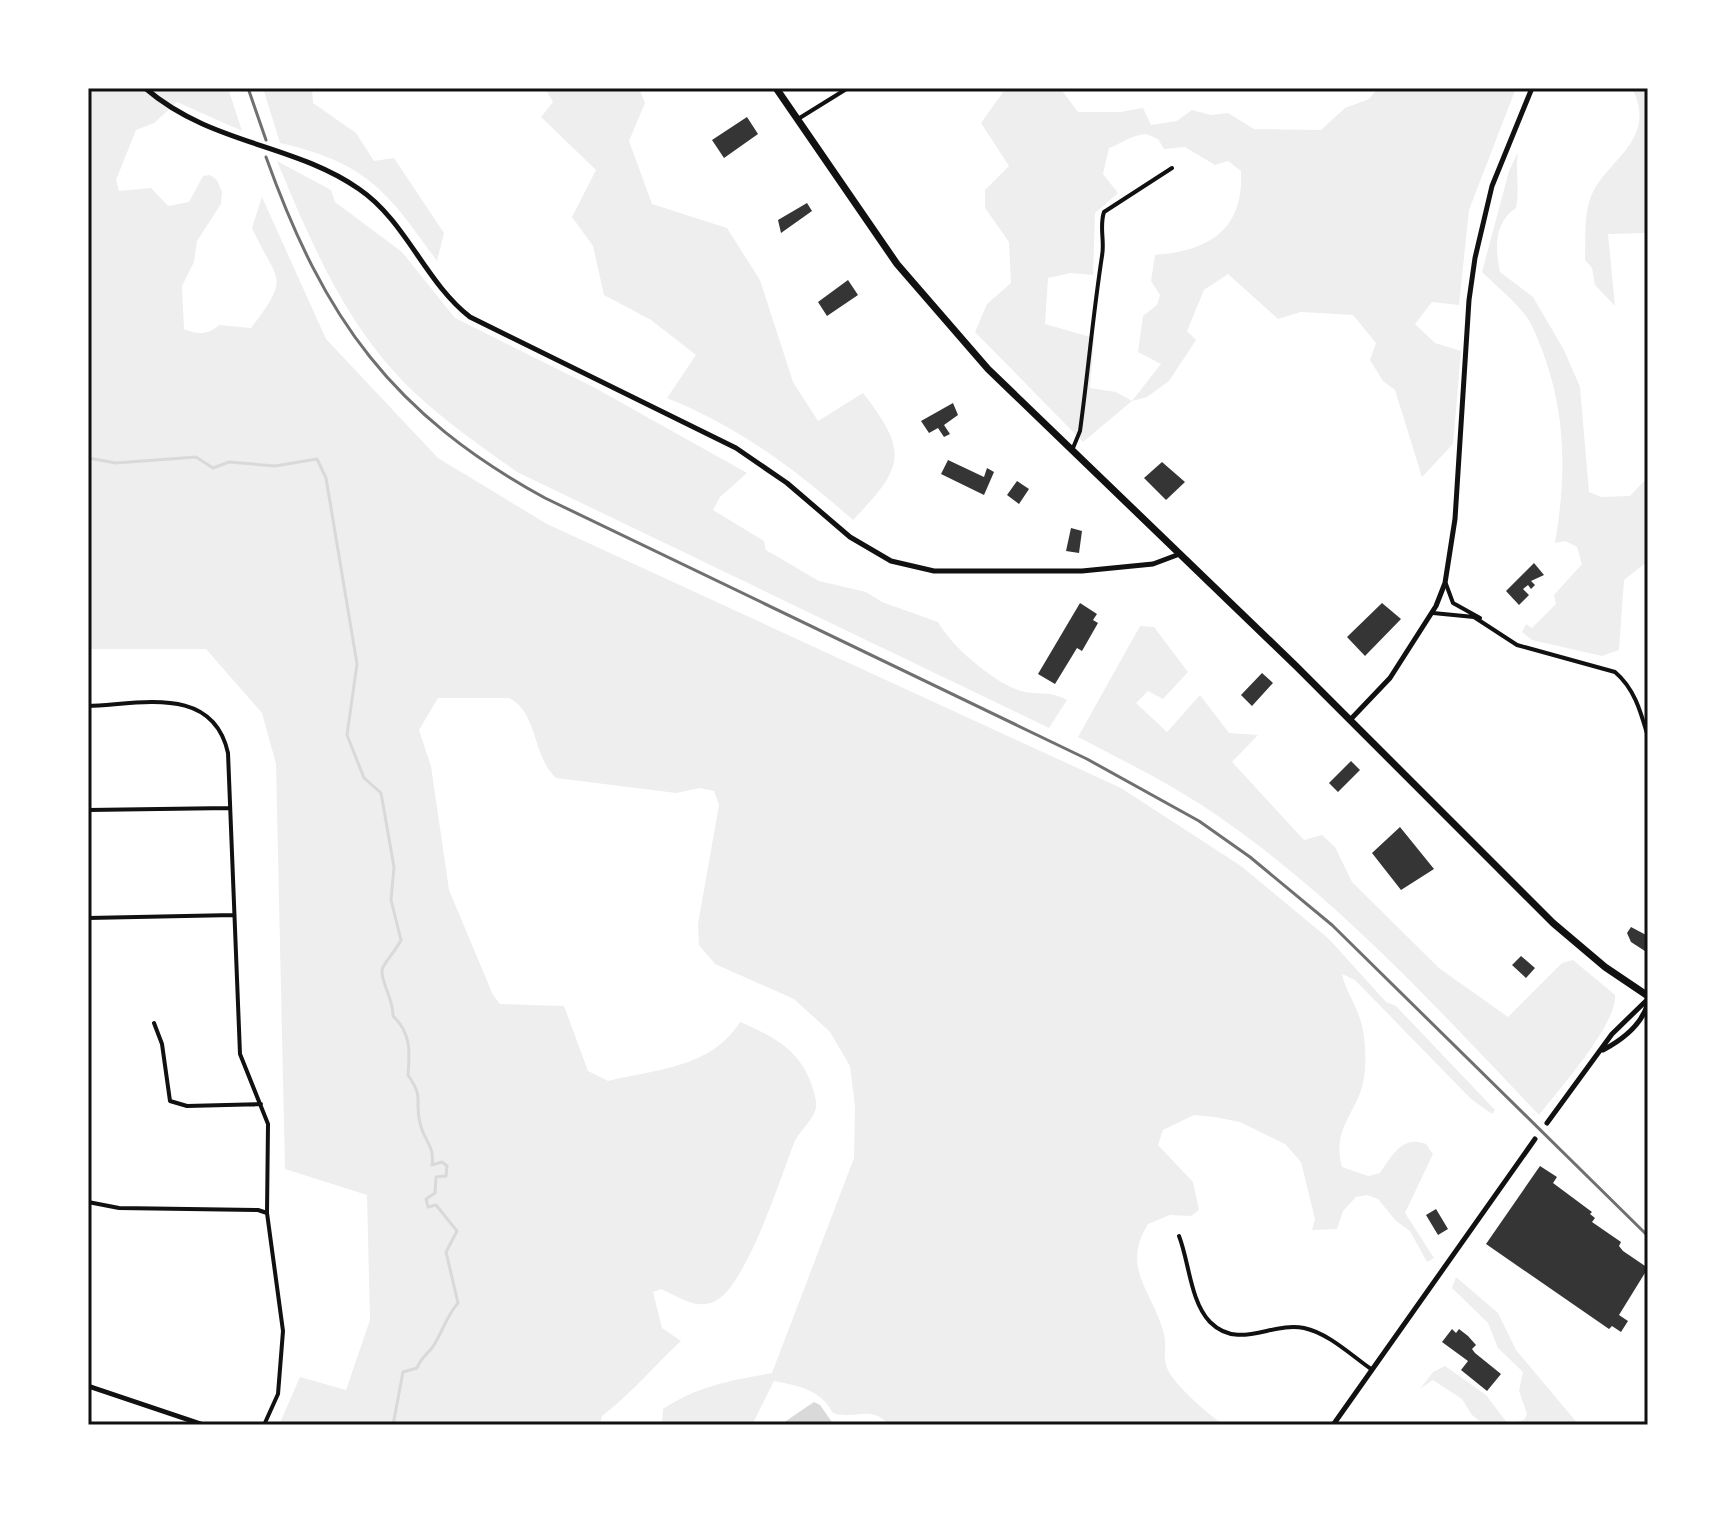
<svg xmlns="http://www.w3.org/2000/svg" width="1736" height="1513" viewBox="0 0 1736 1513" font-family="'Roboto Condensed',sans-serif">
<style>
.green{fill:#eee;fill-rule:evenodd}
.water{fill:#d9d9d9}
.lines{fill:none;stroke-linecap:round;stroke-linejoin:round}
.stream{stroke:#d9d9d9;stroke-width:3}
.building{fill:#353535}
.minor{stroke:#111;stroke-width:4}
.tertiary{stroke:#111;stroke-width:5}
.primary{stroke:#111;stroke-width:7}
.rail{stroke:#707070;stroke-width:3}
.neatline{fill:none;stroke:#111;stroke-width:3}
</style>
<rect width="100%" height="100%" fill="#fff"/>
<path class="green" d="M88,88H228L242,131L177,102L154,123L136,130L116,180L119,191L151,188L168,206L189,202L203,176L210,175L217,180L222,192L221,204L197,241L194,262L182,286L184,329C198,335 208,335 219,325L251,328C292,274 277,283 252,228L262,197L326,339L438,458L547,524L1121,788L1241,866L1329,939L1386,1002L1396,1006L1495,1110L1492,1114L1471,1099L1355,980L1342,974C1346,992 1355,1002 1360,1019C1365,1033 1366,1054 1365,1068C1364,1109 1330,1124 1342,1167L1368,1176L1380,1173C1392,1156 1402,1135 1426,1144L1433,1154L1405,1213L1434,1258L1427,1262L1410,1231L1396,1221L1378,1199L1367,1195L1356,1197L1343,1211L1337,1229L1312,1230L1315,1219L1301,1162L1285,1144L1240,1122L1214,1117L1194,1115L1163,1130L1158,1145L1193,1182L1199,1210L1191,1216L1170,1215L1148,1224C1120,1269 1154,1293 1164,1334C1167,1346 1162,1359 1168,1370C1174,1384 1210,1417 1225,1425H889C872,1404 854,1420 833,1413C820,1389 799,1386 774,1381L752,1425H662L663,1409C697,1386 732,1380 772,1373L854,1158L855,1106L850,1066L830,1032L794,999L715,964L699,945L698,924L719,805L714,791L700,788L676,793L556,778C532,756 538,712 509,698H438L419,730L431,766L449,890L493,995L500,1004L564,1006L588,1071L608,1081C657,1069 711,1068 740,1022C780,1039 807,1055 816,1101C819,1116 800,1129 794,1143C781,1177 747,1283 717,1300C698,1312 678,1296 661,1289L653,1292L662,1328L681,1341C654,1366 631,1394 602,1416L600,1425H279L300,1377L346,1390L370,1320L367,1195L285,1169L276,764L262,713L206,649H88Z
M263,88H312L313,103L356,133L374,161L394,158L444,233L437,261C387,191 367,163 280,143Z
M545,88H639L645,103L629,141L652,204L727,228L760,280L793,382L818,421L863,393C910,453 903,468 853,520C795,469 739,427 667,398L696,355L651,320L604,295L593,246L572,217L596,170L541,117L553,102Z
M1006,88H1060L1078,112H1120L1143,108L1151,125L1177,121L1192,110L1211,115L1228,113L1254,129L1321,130L1345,108L1369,99L1378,88H1516L1469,210L1459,305L1432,302L1415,324L1435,343L1461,351L1453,444L1422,477L1395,390L1383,381L1370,360L1376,343L1353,315L1301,312L1278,319L1228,274L1204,290L1187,331L1196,340L1169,381L1147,397L1132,401L1083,442L975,332L987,304L1011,283L1009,242L985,208V190L1009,166L981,123ZM1146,134L1158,139L1164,149L1185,147L1215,165L1228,161L1241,171C1244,231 1208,251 1155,255L1151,281L1160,295L1157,305L1143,316L1138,352L1161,364L1132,401L1116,392L1090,388L1094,338L1045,324L1048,278L1071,273L1093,275L1095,213L1118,193L1103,174L1109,148C1123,143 1131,135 1146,134Z
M1632,88H1648V233L1608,234L1615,306L1595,285L1592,268L1585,260C1586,238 1583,212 1593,192C1609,159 1658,139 1632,88Z
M1518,152C1515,172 1520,189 1516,208C1494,223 1495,247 1500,272L1533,297L1564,350L1580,387L1589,492L1601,497L1630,496L1648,477V561L1624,580L1619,650L1602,656L1532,640L1522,632L1526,624L1532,628L1556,604L1554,595L1582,564L1577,547L1565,541L1555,543C1568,467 1566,399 1532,326C1523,307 1498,288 1482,272L1509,171Z
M277,161L331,190L335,202L402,252L455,318L597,389L747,473L720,497L713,510L764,541L766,550L819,581L866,592L882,602L938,622C952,647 997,686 1025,692C1042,695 1051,691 1067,700L1049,728L517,472C482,447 446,422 415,393C347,329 312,245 277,161Z
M1140,626L1154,627L1188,672L1163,699L1148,691L1136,703L1167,732L1200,695L1229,733L1258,735L1232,762L1304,840L1322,835L1335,847L1352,882L1439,968L1508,1017L1562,963L1573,960L1615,995C1618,1023 1558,1091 1539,1115C1440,1011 1343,904 1225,821C1179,788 1128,763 1078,737Z
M1456,1277L1498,1313L1516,1350L1579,1425H1485L1472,1415L1462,1399L1433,1380L1420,1389L1433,1372L1445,1366L1486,1395L1508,1424L1524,1420L1527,1414L1519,1391L1523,1372L1498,1348L1488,1323L1452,1288Z"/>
<path class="water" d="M814,1402L820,1405L834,1425H780Z"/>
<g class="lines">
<path class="stream" d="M88,458L116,463L196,457L213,468L229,462L275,466L317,459L326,478L357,664L347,735L364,778L381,793L394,867L391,900L401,940C396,950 388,958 383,967C378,978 394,999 393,1016C411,1033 410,1051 408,1075C425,1100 414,1099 420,1123C424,1141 435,1146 432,1165L442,1162L447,1166L446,1176L436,1177L435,1193L426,1199L428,1207L436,1205L457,1231L446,1252L458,1303C445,1318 442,1334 432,1348C425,1356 421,1358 417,1368L403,1372L393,1425"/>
</g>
<path class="building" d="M747,117L758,134L724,158L712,140Z
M807,203L812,211L781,233L778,220Z
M848,280L858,295L827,316L818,302Z
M953,403L958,415L944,425L950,434L944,437L938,428L929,433L921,421Z
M948,460L984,477L987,468L994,472L984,495L941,474Z
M1162,462L1185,482L1166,500L1144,478Z
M1017,481L1029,489L1019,504L1007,495Z
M1071,528L1082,531L1079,553L1066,551Z
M1534,563L1544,575L1531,581L1535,585L1531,589L1528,585L1523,589L1529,595L1519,605L1506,591Z
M1080,603L1097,614L1093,620L1098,623L1082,651L1077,648L1055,684L1038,674Z
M1382,603L1401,619L1365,656L1347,637Z
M1262,673L1273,683L1252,706L1241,695Z
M1351,761L1360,770L1338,792L1329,783Z
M1400,827L1434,869L1401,890L1372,853Z
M1631,927L1648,936V953L1631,942L1627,933Z
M1521,956L1535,968L1526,978L1512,965Z
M1540,1166L1557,1177L1553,1183L1592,1212L1590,1214L1595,1218L1592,1222L1621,1242L1619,1246L1623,1251L1648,1268L1619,1315L1628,1321L1621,1332L1612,1326L1609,1329L1486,1244Z
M1436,1209L1448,1229L1438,1235L1426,1215Z
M1452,1329L1456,1333L1459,1329L1468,1336L1476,1345L1472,1349L1475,1353L1501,1374L1487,1391L1461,1370L1468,1361L1442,1342Z"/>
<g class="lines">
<path class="minor" d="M798,119L848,88
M1073,448L1080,431C1088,373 1093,314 1102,256C1105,241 1099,227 1104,212L1172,168
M1446,584L1453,603L1480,618
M1433,613L1474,617L1517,645L1615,672C1635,689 1641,713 1648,737
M88,706C142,704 213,685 228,753L240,1054L268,1124L267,1213L283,1331L278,1394L264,1425
M88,810L230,808
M88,918L234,915
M154,1023L162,1044L170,1101L187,1106L261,1104
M88,1202L119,1208L258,1210L267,1213
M1179,1236C1189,1261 1190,1301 1210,1322C1239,1351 1272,1321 1304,1328C1328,1333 1351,1355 1371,1369"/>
<path class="tertiary" d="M145,88C211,145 293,143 359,189C406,221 425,282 470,317L736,448L787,483L850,537L891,561L934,571H1082L1153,564L1177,555
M1350,720L1390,678L1436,606L1445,583L1455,519L1469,300L1475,258L1492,186L1532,88
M1603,1050C1622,1040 1642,1024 1648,1003
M1547,1123L1612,1034L1648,999
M88,1386L204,1425
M1333,1425L1535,1139"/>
<path class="primary" d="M776,88L897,264L988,369L1296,666L1553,923L1605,967L1648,996"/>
<path class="rail" d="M248,88L266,140
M266,157C324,319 392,414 545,498L1087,759L1199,821L1250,857L1332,925L1648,1236"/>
</g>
<rect width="1736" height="1513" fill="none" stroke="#ffffff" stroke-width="180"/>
<rect x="90" y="90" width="1556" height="1333" class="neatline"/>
</svg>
